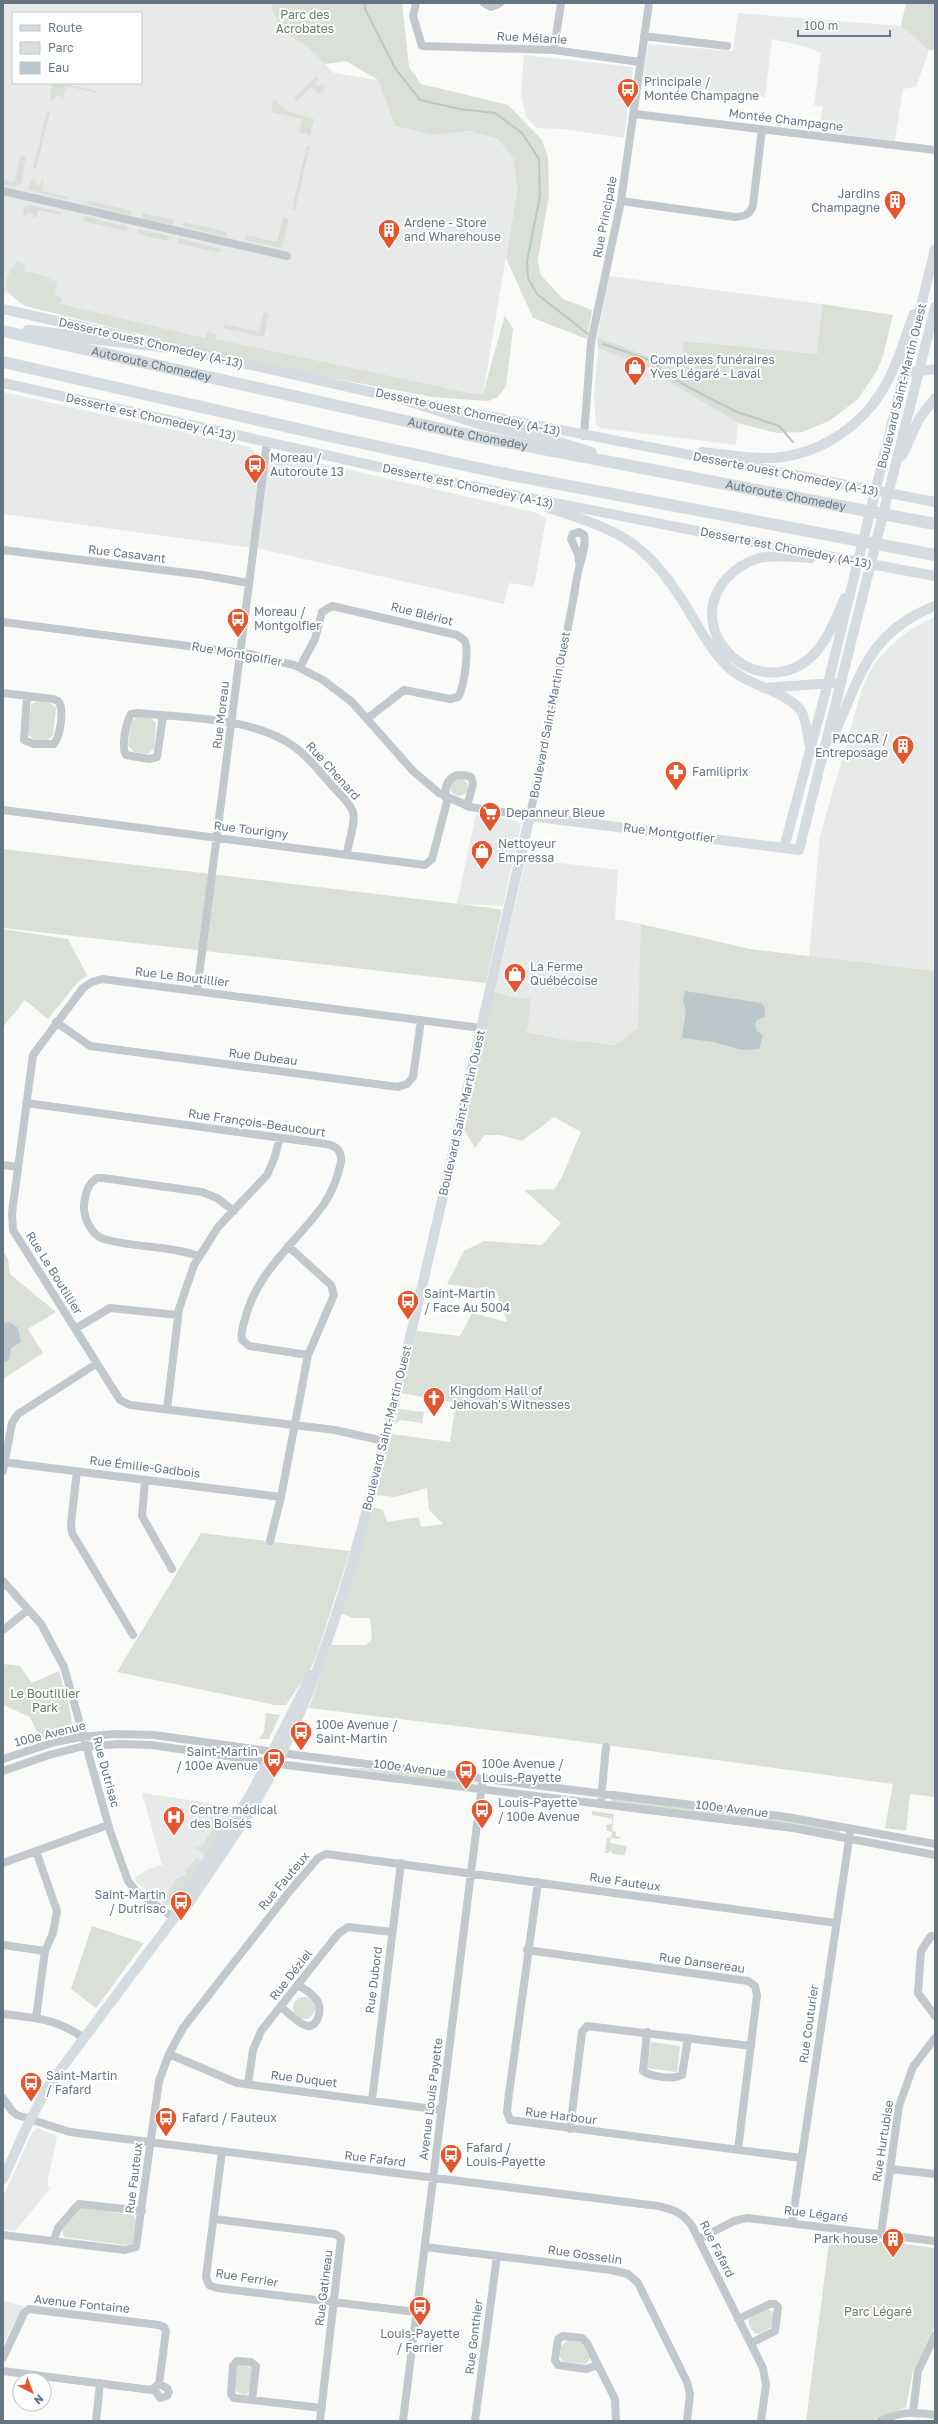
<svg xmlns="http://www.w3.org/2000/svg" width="938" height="2424" viewBox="0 0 938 2424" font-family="'Golos Text',sans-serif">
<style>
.built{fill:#e8e9e9;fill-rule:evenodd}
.green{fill:#dadfd7}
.water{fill:#bbc7cb}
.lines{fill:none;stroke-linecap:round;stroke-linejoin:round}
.stream{stroke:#bbc7cb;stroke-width:2}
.minor{stroke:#c3c8cc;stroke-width:8}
.major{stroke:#d6dbdf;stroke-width:10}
.highway{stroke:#d6dbdf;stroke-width:12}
.labels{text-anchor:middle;stroke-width:4;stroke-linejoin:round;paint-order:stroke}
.park-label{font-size:12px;fill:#687a64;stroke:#fff}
.street-label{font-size:12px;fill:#657683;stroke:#fff}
.poi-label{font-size:12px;fill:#657683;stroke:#fff;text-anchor:start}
</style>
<rect width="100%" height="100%" fill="#fafaf8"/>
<path class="built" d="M3,3H270L281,32L305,45L334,73L378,80L395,126L433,135L469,131L498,139L514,160L517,191L483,394L470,393L270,352L215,339L207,331L205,338L3,292ZM13,13H141V83H13Z
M738,13L901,26L929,50L916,87L903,89L895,141L819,131L823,107L814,105L821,53L806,47L772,39L765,97L642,82L648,44L733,51Z
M524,55L633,67L624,138L563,129L536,128L526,116L521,95Z
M609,276L822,304L817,354L684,341L680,368L597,337Z
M598,348L641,365L738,423L736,445L600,428L596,424L594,396Z
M3,392L250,447L257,455L272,457L280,454L534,512L546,518L534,587L509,583L504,604L260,549L3,514Z
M935,617V971L809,957L820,836L862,689L873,665L891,645L911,629Z
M476,814L517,821L521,824L503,906L457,904Z
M526,859L618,870L615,919L642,924L638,1028L615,1045L561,1039L487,1023Z
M142,1793L237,1807L170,1905L166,1904L137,1883L134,1878L149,1869L162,1865Z
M37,2128L57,2136L47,2185L50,2189L15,2231L3,2229V2197L32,2133Z
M3,2301L24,2306L3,2345Z"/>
<path class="green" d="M270,3H402L409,67L421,84L508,105L542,140L548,157L549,196L538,259L540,274L563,299L592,310L587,339L533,318L506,258L517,191L514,160L498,139L469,131L433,135L395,126L378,80L346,61L325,64L305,45L281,32Z
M906,3H935V50H929L901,26Z
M317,76L318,79L314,83L319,87L322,84L324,85L323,93L316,92L311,87L297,101L294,98Z
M52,83H62L97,91L96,93L66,86L62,102V97L57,96L53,100H50Z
M274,99L285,110L314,119L310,136L304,132V134L299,133L302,119L271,112Z
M47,111L50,112L36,169L33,168Z
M307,145L310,146L295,210L292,209Z
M21,156L26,157L21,183L14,187L3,184V180L14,182Z
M33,179L36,180L35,184L41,185L42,181H44L42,191L68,197V200L28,190L30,181Z
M88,200L131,211L130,215L87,205Z
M29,205L61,212L60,215L38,210L36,218L33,217V214L28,212L26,217H23L24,207Z
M143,213L174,220L173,225L141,218Z
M84,216L128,227L126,231L83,221Z
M283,217L289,219L282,248L245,240L246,235L277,242Z
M184,222L227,232L226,237L182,226Z
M138,229L169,236L168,241L137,234Z
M178,238L221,249L220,253L177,243Z
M18,261L25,266L24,271L48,277L51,281L57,280L55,295L62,298L60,304L205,338L207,331L216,334L215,339L470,393L483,394L505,315L513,329L506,386L498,397L488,401L432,397L269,366L25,306C3,291 0,282 18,261Z
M822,304L893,315L883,356L878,369L858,399L829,421L802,432L777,433L738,423L641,365L598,348L597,337L680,368L684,341L817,354Z
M264,312L269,314L264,337L223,328L224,324L259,332Z
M37,701L50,703L56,708L53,735L48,740H35L28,734L31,705Z
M139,716L151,718L156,723L154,748L148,754L134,752L128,745L131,722Z
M450 787a9 9 0 1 1 18 0a9 9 0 1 1-18 0Z
M3,849L492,908L502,910L486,983L3,928Z
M641,924L750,949L935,971V1797L910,1794L906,1831L885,1828L893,1784L547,1737L309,1708L331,1645H366L372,1639L370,1618H353L340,1613L373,1507L383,1510L387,1522L419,1517L421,1527L443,1524L429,1510L427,1488L395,1497L376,1495L392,1434L450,1442L456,1403L401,1393L417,1331L460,1336L472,1313L507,1322L496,1291L447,1284L464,1251L484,1241L542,1245L561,1223L524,1190L554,1189L561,1179L581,1132L554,1117L522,1141L500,1135H485L475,1148L463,1128L493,992L511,997L531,999L527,1032L561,1039L615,1045L638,1028Z
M3,929L68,939L87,975L78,982L48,1019L25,1000L3,1027Z
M3,1251L8,1259L10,1274L56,1312L28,1329L43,1353L3,1379Z
M399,1409L424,1412L422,1423L401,1420L395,1424Z
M201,1533L350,1551L317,1654L311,1668L286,1705H275L117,1672Z
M3,1664L20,1666L32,1683L59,1671L70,1710L73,1730L41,1740L30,1717L3,1705Z
M266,1713L280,1715L269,1739H259L264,1732Z
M347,1768C388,1768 428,1775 469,1781L468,1784Z
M611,1798L796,1822L841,1830L840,1834L611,1802Z
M592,1811L614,1814L612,1831L616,1832V1836L620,1837V1839L611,1838L610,1843L627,1846L625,1855L613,1854L610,1850L609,1853H605L607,1838H611L612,1832L607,1831L606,1825L612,1824V1819L592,1815Z
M219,1818L226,1824L205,1855L196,1849V1846L201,1848Z
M197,1858L201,1861L174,1902L167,1905L158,1898L160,1895L165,1897L177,1878L186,1875L185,1870Z
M92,1926L144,1943L96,2008L71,1989Z
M293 2008a11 11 0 1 1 22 0a11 11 0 1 1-22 0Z
M651,2042L680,2046L677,2072L647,2068Z
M81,2208L134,2215L136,2220L132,2244L126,2245L64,2237L62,2230Z
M830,2235L935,2248V2325L913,2371L906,2407L873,2421H806Z
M768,2309L774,2313L772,2327L759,2334L754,2333L749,2325V2319Z
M568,2340L582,2343L586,2350L585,2352L587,2351L590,2357L588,2362L584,2364L562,2361L560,2357L561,2346Z
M239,2364L252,2368L249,2391L246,2395L234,2391L237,2367Z"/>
<path class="water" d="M685,991L761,1003L764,1006L765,1017L757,1020L755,1024L757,1031L763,1035L759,1049L742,1050L714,1042L682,1038L686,1010L683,1002Z
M10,1322L18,1328L21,1342L11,1348L9,1360L4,1362L3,1324Z"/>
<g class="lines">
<path class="stream" d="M364,3L366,11L395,68L420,100L460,109L495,113L522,133L539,159L540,196L527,261L528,278L537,294L588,334
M603,344L655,362L663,373L709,398L735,411L779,426L793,442"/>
<path class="minor" d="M416,3L413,16L422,46L554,50L640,62
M484,3L491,7L500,3
M644,36L727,46
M554,50L561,3
M635,114L935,150
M3,191L287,256
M621,201L735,217C745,216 750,215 753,205L762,129
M584,436L591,342L621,201L649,3
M3,550L203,575L248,583
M3,622L250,654L294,665L323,680L352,702L413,771L439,793L470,807L530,816C545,736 564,657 577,577C579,565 587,546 584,535L579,532L573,534L571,539L578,554L579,562
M300,667L315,639L322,612L332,606L457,635L464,640C470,648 464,688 458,697L450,699L404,690L368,718
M3,693L53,699L58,701C65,709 60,736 54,744H34L24,740L27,696
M163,716L157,757L149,759L126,755C121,747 126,722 131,714L138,713C187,718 250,717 292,745C306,755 317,768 328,781C335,790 350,802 353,812C356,824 348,842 347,854
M445,797C447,793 445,791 446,787C450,774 460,773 471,777L473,784L467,806
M3,810L425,865L432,859L448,798
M197,991L267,443
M56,1022L90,1046L398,1087L407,1084L413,1077L421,1020
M26,1103L326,1144C337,1146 342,1151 341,1162C338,1176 332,1192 324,1204C296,1243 257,1271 245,1319C243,1326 240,1333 242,1340L249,1346L308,1355
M3,1165L18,1167
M198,1256C168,1245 134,1248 104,1239C91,1235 83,1217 84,1204C86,1192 87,1185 97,1178H103L202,1192L217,1198L234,1211
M75,1329L110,1308L178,1315
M167,1409L179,1309L194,1265L218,1227L267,1175L274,1159L280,1138
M384,1441L335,1430L130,1405L120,1400L13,1230L12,1213L33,1055L83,988L92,982L102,979L481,1028
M3,1462L281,1497
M3,1471L12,1423L18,1414L96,1364
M77,1471L71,1523L72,1533L133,1635
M145,1480L142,1516L172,1569
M270,1541L281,1497L308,1355L334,1295L331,1285L288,1246
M3,1581L41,1624L64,1667L110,1831L128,1881L136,1891L174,1918
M3,1630L28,1610
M3,1759L55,1742L81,1737L115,1734L154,1735L296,1755L787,1817L935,1844
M3,1771L49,1755L80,1747L120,1744L152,1745L286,1765L793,1828L935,1855
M601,1799L606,1747
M36,1851L57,1911L53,1933L45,1951L36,2018
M3,1863L108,1825
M538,1882L508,2101L507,2112L510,2120L801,2158
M935,1936H931L921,1951L918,1993L935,2016
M3,1945L45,1951
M527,1950L748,1981L755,1986L757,1995L738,2150
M281,2007C288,2012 298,2024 307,2026C319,2028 323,2006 316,1999C312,1993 304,1989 298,1985
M3,2014C36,2018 55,2018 84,2038
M647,2032L643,2071C651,2077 673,2080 682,2075L688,2038
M169,2054L237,2083L441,2110
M248,2084L253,2050L261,2031L338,1934L348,1927L392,1932
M3,2098L12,2111L17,2115L70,2132L658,2206C673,2209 683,2213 692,2226L763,2368L766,2385L761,2421
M372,2100L401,1863
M570,2129L582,2032L587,2026L751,2046
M222,2151L206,2277L209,2285L217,2288L416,2312
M890,2169L935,2174
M214,2219L335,2234L341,2238L320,2421
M792,2223L850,1833
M881,2234L899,2106L913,2067L935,2038
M3,2235L125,2250L136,2247L159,2081L169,2054L183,2028L289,1892L318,1858L326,1854L836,1923
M699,2239L734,2221L747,2218L935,2241
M54,2240L58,2228L79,2204L142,2211
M425,2247L611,2270L628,2274L638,2283L687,2382L690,2394L687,2421
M738,2319L770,2304H775L778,2307L775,2331L751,2343
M3,2358L24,2313L29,2309L159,2325L164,2327L166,2331L159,2384
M237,2361L251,2362L256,2366L252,2400L234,2398L231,2394L233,2366Z
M598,2365L586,2369L558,2365L555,2360L558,2339L563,2336L582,2338L587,2343L615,2399L616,2421
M3,2371L151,2390L159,2384
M154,2389L160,2398L167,2396L169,2392L167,2388L159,2384
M252,2400L322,2408
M913,2412L918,2371L935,2335
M96,2421L100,2383
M403,2421L482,1784
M475,2421L497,2256
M881,2421C899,2411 916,2412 935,2415"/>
<path class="major" d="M3,309L132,338
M163,345L415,402
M913,372L935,369
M3,383L415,475L747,541L935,576
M452,409L935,502
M702,452C725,454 749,459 772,458C820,455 865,425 887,382C899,361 905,336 914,314
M902,456L919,419L935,398
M549,508C619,531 643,539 684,603C697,624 709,648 727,666C745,685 789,692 801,711C807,721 807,735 810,746
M811,558C794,557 776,555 759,558C746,562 735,569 726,579C680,632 758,706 812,656C828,641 836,617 845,598
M763,688L833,683
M832,739C860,679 866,633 935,606
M784,848L828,683L935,249
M174,1918L178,1904L251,1794L311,1675
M3,2179L27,2126L49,2085L174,1918L185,1909C219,1857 257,1807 283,1751C338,1635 370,1501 401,1375C446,1190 486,1002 530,816L799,850L935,307"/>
<g class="highway">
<path id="s1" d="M3,331L464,434L935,524"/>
<path d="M28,331L170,347"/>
<path d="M3,362L320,434L501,473L935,555"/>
<path d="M408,400L482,424L537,436L591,453"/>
</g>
</g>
<defs>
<g id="bus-pin" transform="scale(1.15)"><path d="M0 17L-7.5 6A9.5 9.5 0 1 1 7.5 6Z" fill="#e4572e" stroke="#fff"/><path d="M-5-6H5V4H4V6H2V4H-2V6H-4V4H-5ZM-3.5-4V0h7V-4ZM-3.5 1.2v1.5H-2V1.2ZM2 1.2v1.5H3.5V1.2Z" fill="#fff"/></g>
<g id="building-pin" transform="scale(1.15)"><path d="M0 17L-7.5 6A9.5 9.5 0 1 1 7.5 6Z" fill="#e4572e" stroke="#fff"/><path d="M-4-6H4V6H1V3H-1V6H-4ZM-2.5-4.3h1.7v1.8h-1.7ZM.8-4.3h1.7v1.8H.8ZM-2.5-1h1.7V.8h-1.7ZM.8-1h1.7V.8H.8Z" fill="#fff"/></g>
<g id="shop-pin" transform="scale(1.15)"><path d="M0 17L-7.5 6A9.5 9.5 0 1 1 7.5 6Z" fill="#e4572e" stroke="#fff"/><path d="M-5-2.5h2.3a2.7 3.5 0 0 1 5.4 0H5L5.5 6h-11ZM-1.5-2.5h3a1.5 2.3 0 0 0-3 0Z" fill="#fff"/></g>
<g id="pharmacy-pin" transform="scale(1.15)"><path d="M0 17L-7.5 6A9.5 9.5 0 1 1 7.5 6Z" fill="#e4572e" stroke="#fff"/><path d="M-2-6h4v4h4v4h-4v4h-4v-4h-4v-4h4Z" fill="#fff"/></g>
<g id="supermarket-pin" transform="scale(1.15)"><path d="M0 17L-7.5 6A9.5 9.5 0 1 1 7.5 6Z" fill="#e4572e" stroke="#fff"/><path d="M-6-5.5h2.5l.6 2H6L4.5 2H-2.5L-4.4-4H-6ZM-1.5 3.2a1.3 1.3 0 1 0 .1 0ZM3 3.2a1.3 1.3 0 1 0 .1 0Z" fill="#fff"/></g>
<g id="church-pin" transform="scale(1.15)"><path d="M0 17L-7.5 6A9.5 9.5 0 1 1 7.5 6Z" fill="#e4572e" stroke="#fff"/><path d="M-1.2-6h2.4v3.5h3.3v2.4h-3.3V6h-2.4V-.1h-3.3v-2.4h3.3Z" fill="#fff"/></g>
<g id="hospital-pin" transform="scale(1.15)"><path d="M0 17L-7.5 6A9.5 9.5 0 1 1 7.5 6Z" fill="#e4572e" stroke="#fff"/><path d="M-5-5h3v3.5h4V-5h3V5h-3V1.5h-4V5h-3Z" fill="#fff"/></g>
</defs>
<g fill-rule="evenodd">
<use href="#bus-pin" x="628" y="89"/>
<use href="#building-pin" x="895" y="201"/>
<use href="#building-pin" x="389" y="230"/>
<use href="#shop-pin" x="635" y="367"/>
<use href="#bus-pin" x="255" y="465"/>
<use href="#bus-pin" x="238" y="619"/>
<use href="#building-pin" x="903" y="746"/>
<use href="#pharmacy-pin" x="676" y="772"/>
<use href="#supermarket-pin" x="490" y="813"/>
<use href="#shop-pin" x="482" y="851"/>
<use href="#shop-pin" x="515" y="974"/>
<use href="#bus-pin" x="408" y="1301"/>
<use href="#church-pin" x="434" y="1398"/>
<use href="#bus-pin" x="301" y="1732"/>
<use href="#bus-pin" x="274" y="1759"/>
<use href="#bus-pin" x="466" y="1771"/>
<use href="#bus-pin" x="482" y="1810"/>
<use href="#hospital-pin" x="174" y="1817"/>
<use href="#bus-pin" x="181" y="1902"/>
<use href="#bus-pin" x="31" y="2083"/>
<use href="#bus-pin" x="166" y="2118"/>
<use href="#bus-pin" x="451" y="2155"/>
<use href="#building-pin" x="893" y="2239"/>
<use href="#bus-pin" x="420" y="2307"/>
</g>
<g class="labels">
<g class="park-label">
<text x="305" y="19">Parc des<tspan x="305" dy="14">Acrobates</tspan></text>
<text x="45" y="1698">Le Boutillier<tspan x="45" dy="14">Park</tspan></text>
<text x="878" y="2316">Parc Légaré</text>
</g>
<g class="street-label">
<text transform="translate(532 38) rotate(3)" y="4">Rue Mélanie</text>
<text transform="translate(786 120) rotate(7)" y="4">Montée Champagne</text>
<text transform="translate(605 217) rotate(-79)" y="4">Rue Principale</text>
<text transform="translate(151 343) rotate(13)" y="4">Desserte ouest Chomedey (A-13)</text>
<text dy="4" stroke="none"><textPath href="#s1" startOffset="152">Autoroute Chomedey</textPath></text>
<text transform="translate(902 386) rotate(-76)" y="4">Boulevard Saint-Martin Ouest</text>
<text transform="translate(468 412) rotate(12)" y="4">Desserte ouest Chomedey (A-13)</text>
<text transform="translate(151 417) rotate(13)" y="4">Desserte est Chomedey (A-13)</text>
<text dy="4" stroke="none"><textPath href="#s1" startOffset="476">Autoroute Chomedey</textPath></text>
<text transform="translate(786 474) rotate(11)" y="4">Desserte ouest Chomedey (A-13)</text>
<text transform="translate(468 486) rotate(12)" y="4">Desserte est Chomedey (A-13)</text>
<text dy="4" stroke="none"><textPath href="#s1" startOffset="800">Autoroute Chomedey</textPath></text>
<text transform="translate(786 548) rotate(11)" y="4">Desserte est Chomedey (A-13)</text>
<text transform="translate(127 554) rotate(7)" y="4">Rue Casavant</text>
<text transform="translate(422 614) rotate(14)" y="4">Rue Blériot</text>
<text transform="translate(237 654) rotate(10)" y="4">Rue Montgolfier</text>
<text transform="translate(221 715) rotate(-83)" y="4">Rue Moreau</text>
<text transform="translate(550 715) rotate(-79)" y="4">Boulevard Saint-Martin Ouest</text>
<text transform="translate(333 771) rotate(48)" y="4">Rue Chenard</text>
<text transform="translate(251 830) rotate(7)" y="4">Rue Tourigny</text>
<text transform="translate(669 833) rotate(7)" y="4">Rue Montgolfier</text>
<text transform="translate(182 977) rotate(7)" y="4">Rue Le Boutillier</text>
<text transform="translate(263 1057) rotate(7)" y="4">Rue Dubeau</text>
<text transform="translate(462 1113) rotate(-77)" y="4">Boulevard Saint-Martin Ouest</text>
<text transform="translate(257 1123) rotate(8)" y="4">Rue François-Beaucourt</text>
<text transform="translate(54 1273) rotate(58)" y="4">Rue Le Boutillier</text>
<text transform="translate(387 1428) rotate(-76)" y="4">Boulevard Saint-Martin Ouest</text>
<text transform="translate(145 1467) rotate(7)" y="4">Rue Émilie-Gadbois</text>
<text transform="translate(50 1734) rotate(-14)" y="4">100e Avenue</text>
<text transform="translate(410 1768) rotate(7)" y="4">100e Avenue</text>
<text transform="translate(106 1772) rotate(75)" y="4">Rue Dutrisac</text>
<text transform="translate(732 1809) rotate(7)" y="4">100e Avenue</text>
<text transform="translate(284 1881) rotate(-50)" y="4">Rue Fauteux</text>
<text transform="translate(625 1882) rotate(8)" y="4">Rue Fauteux</text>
<text transform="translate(702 1963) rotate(8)" y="4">Rue Dansereau</text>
<text transform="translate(291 1975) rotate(-52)" y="4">Rue Déziel</text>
<text transform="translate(374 1980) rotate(-83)" y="4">Rue Dubord</text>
<text transform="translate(809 2024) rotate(-82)" y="4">Rue Couturier</text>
<text transform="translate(304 2079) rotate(7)" y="4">Rue Duquet</text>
<text transform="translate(431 2099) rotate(-83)" y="4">Avenue Louis Payette</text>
<text transform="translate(561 2116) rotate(7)" y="4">Rue Harbour</text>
<text transform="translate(883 2141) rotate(-81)" y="4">Rue Hurtubise</text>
<text transform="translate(375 2159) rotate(7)" y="4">Rue Fafard</text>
<text transform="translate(134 2178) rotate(-83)" y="4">Rue Fauteux</text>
<text transform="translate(816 2214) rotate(7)" y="4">Rue Légaré</text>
<text transform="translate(717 2249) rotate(63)" y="4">Rue Fafard</text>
<text transform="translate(585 2255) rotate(8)" y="4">Rue Gosselin</text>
<text transform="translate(247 2278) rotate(9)" y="4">Rue Ferrier</text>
<text transform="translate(324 2288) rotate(-83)" y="4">Rue Gatineau</text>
<text transform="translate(82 2304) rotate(6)" y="4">Avenue Fontaine</text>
<text transform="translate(474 2337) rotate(-83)" y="4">Rue Gonthier</text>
</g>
<g class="poi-label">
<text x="644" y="86">Principale /<tspan x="644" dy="14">Montée Champagne</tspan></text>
<text x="880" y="198" text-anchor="end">Jardins<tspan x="880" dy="14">Champagne</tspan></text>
<text x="404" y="227">Ardene - Store<tspan x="404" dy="14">and Wharehouse</tspan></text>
<text x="650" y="364">Complexes funéraires<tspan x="650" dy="14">Yves Légaré - Laval</tspan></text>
<text x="270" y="462">Moreau /<tspan x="270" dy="14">Autoroute 13</tspan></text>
<text x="254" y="616">Moreau /<tspan x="254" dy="14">Montgolfier</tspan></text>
<text x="888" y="743" text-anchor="end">PACCAR /<tspan x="888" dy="14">Entreposage</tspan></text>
<text x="692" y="776">Familiprix</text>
<text x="506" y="817">Depanneur Bleue</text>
<text x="498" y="848">Nettoyeur<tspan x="498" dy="14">Empressa</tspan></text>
<text x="530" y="971">La Ferme<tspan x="530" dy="14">Québécoise</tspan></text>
<text x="424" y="1298">Saint-Martin<tspan x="424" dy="14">/ Face Au 5004</tspan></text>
<text x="450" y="1395">Kingdom Hall of<tspan x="450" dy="14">Jehovah's Witnesses</tspan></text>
<text x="316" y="1729">100e Avenue /<tspan x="316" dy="14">Saint-Martin</tspan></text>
<text x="258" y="1756" text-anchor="end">Saint-Martin<tspan x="258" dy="14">/ 100e Avenue</tspan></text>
<text x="482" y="1768">100e Avenue /<tspan x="482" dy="14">Louis-Payette</tspan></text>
<text x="498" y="1807">Louis-Payette<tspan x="498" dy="14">/ 100e Avenue</tspan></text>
<text x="190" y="1814">Centre médical<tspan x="190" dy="14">des Boisés</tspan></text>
<text x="166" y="1899" text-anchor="end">Saint-Martin<tspan x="166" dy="14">/ Dutrisac</tspan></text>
<text x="46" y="2080">Saint-Martin<tspan x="46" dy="14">/ Fafard</tspan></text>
<text x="182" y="2122">Fafard / Fauteux</text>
<text x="466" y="2152">Fafard /<tspan x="466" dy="14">Louis-Payette</tspan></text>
<text x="878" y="2243" text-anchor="end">Park house</text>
<text x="420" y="2338" text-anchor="middle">Louis-Payette<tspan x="420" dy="14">/ Ferrier</tspan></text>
</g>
</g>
<rect width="938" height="2424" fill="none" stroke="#657683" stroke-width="8"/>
<rect x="12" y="12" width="130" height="72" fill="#ffffff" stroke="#c1c8cd"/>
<rect x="20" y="25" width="20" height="6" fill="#d6dbdf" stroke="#c1c8cd"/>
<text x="48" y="32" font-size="12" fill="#657683">Route</text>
<rect x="20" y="42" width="20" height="12" fill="#dadfd7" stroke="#c1c8cd"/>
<text x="48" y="52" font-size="12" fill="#657683">Parc</text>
<rect x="20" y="62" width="20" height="12" fill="#bbc7cb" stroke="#c1c8cd"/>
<text x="48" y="72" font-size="12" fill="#657683">Eau</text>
<g transform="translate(32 2392) rotate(138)"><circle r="19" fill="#ffffff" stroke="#c1c8cd"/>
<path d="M0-3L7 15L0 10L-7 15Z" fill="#e4572e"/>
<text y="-6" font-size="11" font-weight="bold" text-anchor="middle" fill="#657683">N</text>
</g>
<path d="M798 30v6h92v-6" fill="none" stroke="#657683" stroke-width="2"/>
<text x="804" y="30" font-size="12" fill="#657683" stroke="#ffffff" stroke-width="3" paint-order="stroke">100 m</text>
</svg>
